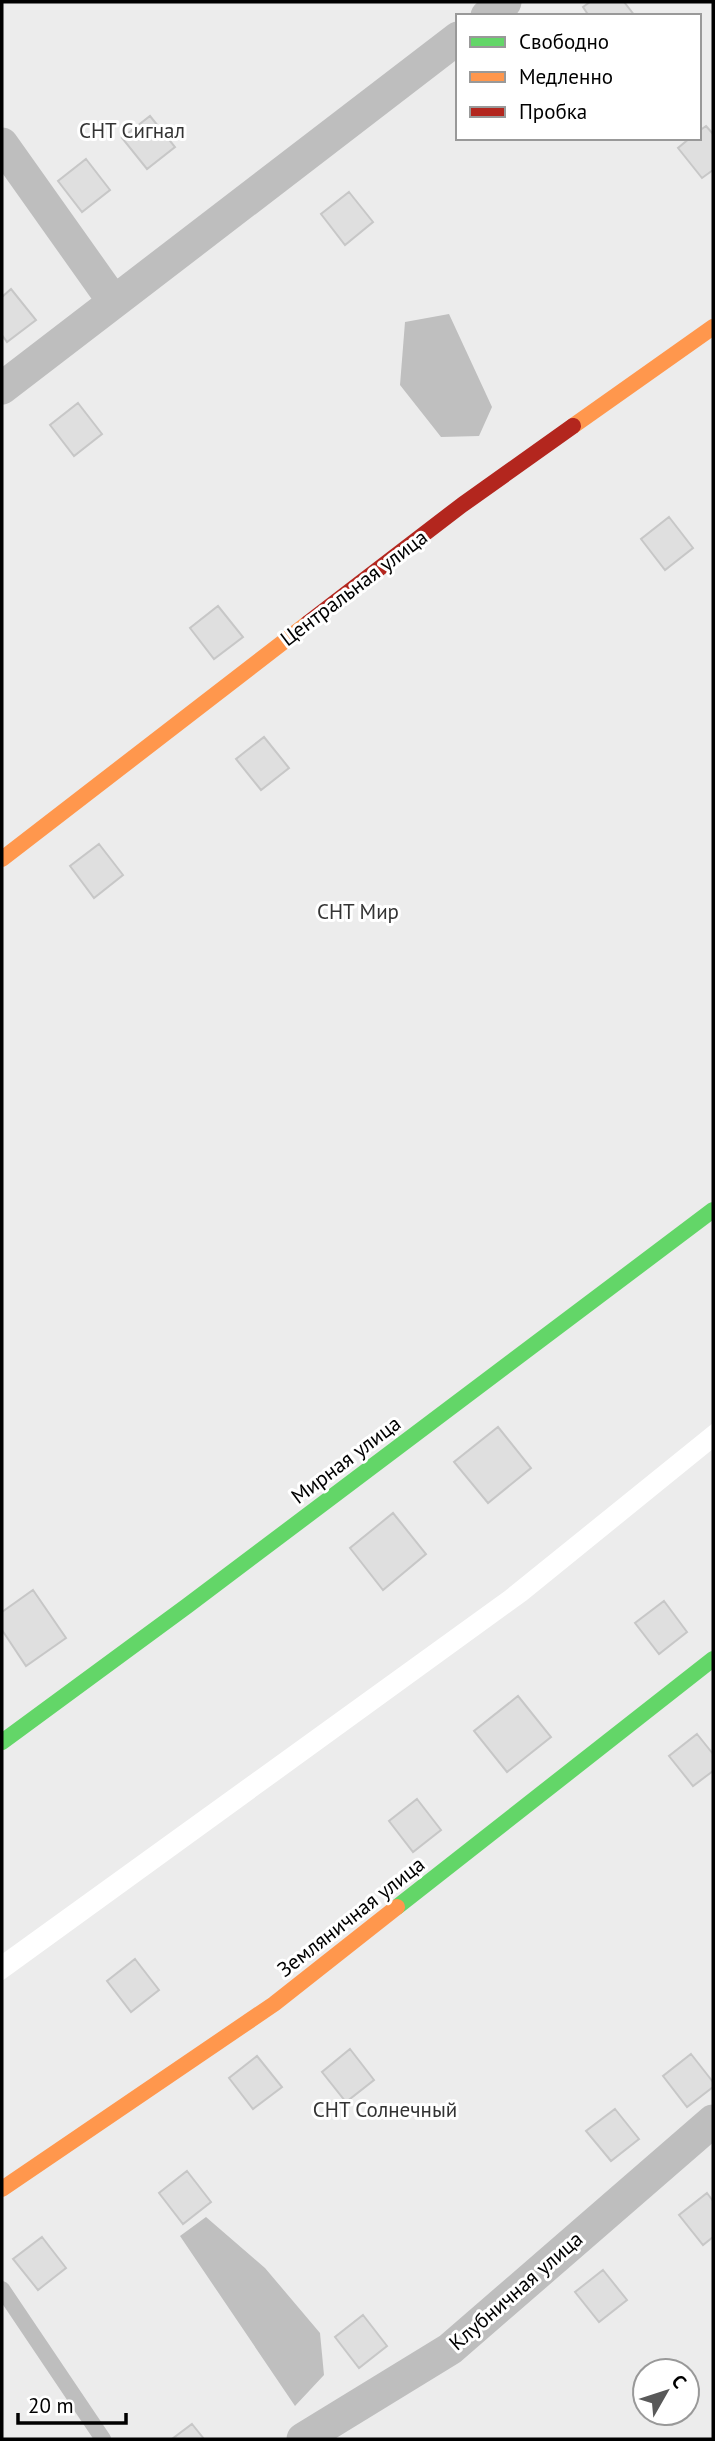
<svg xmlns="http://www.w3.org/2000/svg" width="715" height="2441" viewBox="0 0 715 2441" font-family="'PT Sans',sans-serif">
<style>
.green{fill:#ececec;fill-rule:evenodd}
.water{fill:#bfbfbf}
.building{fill:#dfdfdf;stroke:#c7c7c7;stroke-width:2}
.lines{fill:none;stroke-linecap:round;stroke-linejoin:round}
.lane{stroke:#bebebe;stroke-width:16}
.street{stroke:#bebebe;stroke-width:33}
.fast{stroke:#63d668;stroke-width:16}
.slow{stroke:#ff974d;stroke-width:16}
.jam{stroke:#b3261e;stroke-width:16}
.labels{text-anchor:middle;stroke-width:6;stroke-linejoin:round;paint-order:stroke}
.park-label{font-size:21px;fill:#333;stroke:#fff}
.street-label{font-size:21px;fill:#000;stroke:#fff}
</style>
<rect width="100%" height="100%" fill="#fff"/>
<path class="green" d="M2,2H514L496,16H458V45L2,393Z
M522,2H713V1423L505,1591L2,1954V401L458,51V138H699V16H504Z
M713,1449V2439H2V1981L527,1600ZM645,2371H687V2413H645Z"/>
<path class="water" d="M449,314L492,407L479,436L441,437L400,385L405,322Z
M206,2217L265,2268L320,2333L324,2375L295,2406L180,2236Z"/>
<path class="building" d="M590,2H624L635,16H589L583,7Z
M150,116L175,147L147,169L122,138Z
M706,126L713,134V170L702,178L678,148L690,138H699V131Z
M86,159L110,190L82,212L58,181Z
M349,192L373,222L345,245L321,214Z
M11,289L36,320L7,342L2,335V297Z
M78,403L102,434L74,456L50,425Z
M669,517L693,548L665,570L641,539Z
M218,606L243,637L214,659L190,628Z
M264,737L289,768L261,790L236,759Z
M99,844L123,875L94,898L70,866Z
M498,1427L531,1468L488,1503L454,1462Z
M393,1513L426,1554L383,1590L350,1548Z
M33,1590L66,1638L26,1666L2,1630V1612Z
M664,1601L687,1632L659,1654L635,1623Z
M518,1696L551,1737L507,1772L474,1731Z
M697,1734L713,1754V1771L693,1786L669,1756Z
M417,1799L441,1830L413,1852L389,1821Z
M135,1959L159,1990L131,2012L107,1981Z
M350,2049L374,2080L346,2102L322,2072Z
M691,2054L713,2082V2087L687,2107L663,2076Z
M257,2056L282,2087L253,2109L229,2078Z
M615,2109L639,2139L611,2161L586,2131Z
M187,2171L211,2202L183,2224L159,2193Z
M707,2193L713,2201V2237L703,2245L679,2215Z
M42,2237L66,2268L38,2290L13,2259Z
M603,2270L627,2300L599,2322L575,2292Z
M363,2315L387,2346L359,2368L335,2337Z
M192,2424L204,2439H172Z"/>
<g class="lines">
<path class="lane" d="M2,2289L103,2439"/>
<path class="street" d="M487,16L505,2
M2,144L114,302
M2,388L458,38
M303,2439L450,2349L713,2121"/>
<path class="fast" d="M2,1742L187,1606L713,1210
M397,1907L713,1659"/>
<path class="slow" d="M573,426L713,327
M2,859L308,623
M2,2189L274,2004L397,1907"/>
<path class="jam" d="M308,623L462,505L573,426"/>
</g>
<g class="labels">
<g class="park-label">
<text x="132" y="138">СНТ Сигнал</text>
<text x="358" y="919">СНТ Мир</text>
<text x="385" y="2117">СНТ Солнечный</text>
</g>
<g class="street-label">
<text transform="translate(354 588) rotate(-37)" y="7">Центральная улица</text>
<text transform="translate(346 1460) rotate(-37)" y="7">Мирная улица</text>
<text transform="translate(351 1917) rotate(-38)" y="7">Земляничная улица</text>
<text transform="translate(516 2291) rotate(-41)" y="7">Клубничная улица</text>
</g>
</g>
<rect width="715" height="2441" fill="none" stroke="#000000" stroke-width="7"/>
<rect x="456" y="14" width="245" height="126" fill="#ffffff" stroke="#999999" stroke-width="2"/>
<rect x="470" y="37" width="35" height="10" fill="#63d668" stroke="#999999" stroke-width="2"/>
<text x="519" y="49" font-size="21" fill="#000000">Свободно</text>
<rect x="470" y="72" width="35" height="10" fill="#ff974d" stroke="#999999" stroke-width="2"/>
<text x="519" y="84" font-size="21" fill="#000000">Медленно</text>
<rect x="470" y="107" width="35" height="10" fill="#b3261e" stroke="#999999" stroke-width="2"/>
<text x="519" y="119" font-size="21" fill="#000000">Пробка</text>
<g transform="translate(666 2392) rotate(51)"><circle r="33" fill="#ffffff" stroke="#999999" stroke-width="2"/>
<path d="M0-5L12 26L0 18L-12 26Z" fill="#595959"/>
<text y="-10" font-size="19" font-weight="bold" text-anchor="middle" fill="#000000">С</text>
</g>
<path d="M18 2413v10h108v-10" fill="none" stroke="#000000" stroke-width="3.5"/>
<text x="28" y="2413" font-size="21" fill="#000000" stroke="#ffffff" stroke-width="5" paint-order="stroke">20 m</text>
</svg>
